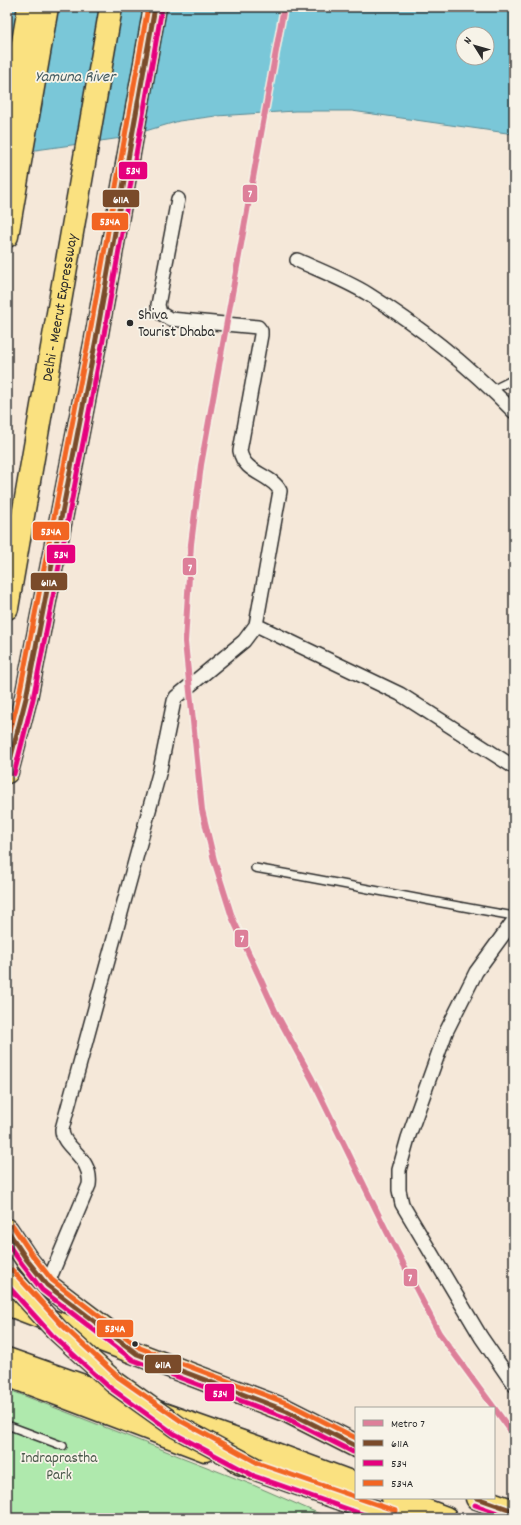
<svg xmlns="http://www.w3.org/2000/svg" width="521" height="1525" viewBox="0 0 521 1525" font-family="Dekko,sans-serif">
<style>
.green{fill:#afe9ad;stroke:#6d8a6c}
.water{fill:#7ac7d8;stroke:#5a8993;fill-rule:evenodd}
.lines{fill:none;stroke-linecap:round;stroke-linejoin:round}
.lane-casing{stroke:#2b2b2b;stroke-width:10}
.street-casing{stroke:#2b2b2b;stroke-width:16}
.highway-casing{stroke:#2b2b2b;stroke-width:25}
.lane{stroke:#f7f3e8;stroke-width:7}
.street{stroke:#f7f3e8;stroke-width:13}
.highway{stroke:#fae180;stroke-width:22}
.highway-bridge-casing{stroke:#2b2b2b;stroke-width:25;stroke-linecap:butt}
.highway-bridge{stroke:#fae180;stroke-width:22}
.bus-1-casing{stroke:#f7f3e8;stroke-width:8}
.bus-2-casing{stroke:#f7f3e8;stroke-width:8}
.bus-3-casing{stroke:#f7f3e8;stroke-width:8}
.bus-1{stroke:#7a4b2a;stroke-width:5}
.bus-2{stroke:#e5007d;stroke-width:5}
.bus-3{stroke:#f26522;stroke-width:5}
.metro-1-casing{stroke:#f7f3e8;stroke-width:9}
.metro-1{stroke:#dd7f99;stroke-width:6}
.poi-dot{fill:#2b2b2b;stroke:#f7f3e8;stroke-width:1.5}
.labels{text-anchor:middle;stroke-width:3.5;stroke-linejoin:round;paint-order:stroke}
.street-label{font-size:15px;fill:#2b2b2b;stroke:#f7f3e8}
.poi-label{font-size:15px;fill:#2b2b2b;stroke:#f7f3e8;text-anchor:start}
.park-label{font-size:15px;fill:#4c5a4c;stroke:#f7f3e8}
.water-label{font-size:16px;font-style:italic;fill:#435a5f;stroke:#f7f3e8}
.line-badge{stroke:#f7f3e8;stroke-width:1.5}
.badge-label{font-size:11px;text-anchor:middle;font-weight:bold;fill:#fff}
</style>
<rect width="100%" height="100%" fill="#f5e8d9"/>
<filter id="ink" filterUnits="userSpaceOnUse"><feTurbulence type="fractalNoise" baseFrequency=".025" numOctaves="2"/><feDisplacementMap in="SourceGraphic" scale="8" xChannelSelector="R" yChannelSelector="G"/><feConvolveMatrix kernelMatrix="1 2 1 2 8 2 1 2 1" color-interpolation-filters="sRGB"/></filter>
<g filter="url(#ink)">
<path class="green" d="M7,1389L253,1485L329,1518H7Z"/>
<path class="water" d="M7,7H514V134L352,111H295L216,116L179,121L122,138L7,154ZM463,34H487V58H463Z"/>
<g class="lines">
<g class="lane-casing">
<path id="lane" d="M492,390L514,379
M255,868C341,883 427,901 514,916
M7,1425L63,1446"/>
</g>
<g class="street-casing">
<path id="street" d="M297,260C321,271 345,280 368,294C421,327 471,368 514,412
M256,625L400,694L514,767
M514,920L476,972L446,1032L408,1138L399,1170V1190L402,1204L481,1337L514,1385
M47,1285L89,1185C93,1156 61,1148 62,1129L160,770L174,701L176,697L244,641L256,625L280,491C272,474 244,474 240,451L261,335V331L258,327L170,319L160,313L158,305L178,199"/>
</g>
<g class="highway-casing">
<g id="highway">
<path d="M7,136L29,7"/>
<path d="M7,236L47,7"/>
<path id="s1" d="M7,608L111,7"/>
<path d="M7,772L26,698L96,339L155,7"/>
<path d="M7,1230L27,1260L47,1285L117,1338"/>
<path d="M7,1304L287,1411L356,1446"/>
<path d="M7,1359L265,1450L356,1484"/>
<path d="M7,1375L205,1450"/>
<path d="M239,1463L394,1518"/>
<path d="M393,1498L446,1518"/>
<path d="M477,1498L514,1511"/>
</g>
</g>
<use href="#lane" class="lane"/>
<use href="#street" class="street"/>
<use href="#highway" class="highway"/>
<g class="highway-bridge-casing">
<path id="highway-bridge" d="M7,1275L57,1330L114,1382L177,1427L257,1470"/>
</g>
<use href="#highway-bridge" class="highway-bridge"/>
<g class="bus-1-casing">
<path id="bus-1" d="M7,772L26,698L96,339L155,7
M7,1230L27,1260L47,1285L137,1354L287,1411L356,1446
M477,1498L514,1511"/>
</g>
<g class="bus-2-casing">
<path id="bus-2" d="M14,774L33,699L103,340L162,8
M7,1243L22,1264L42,1290L133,1360L284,1417L353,1452
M7,1285L52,1335L109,1387L173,1433L254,1476L373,1518
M475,1505L512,1518"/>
</g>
<g class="bus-3-casing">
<path id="bus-3" d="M7,744L19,696L89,338L148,7
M13,1226L33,1256L52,1280L140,1348L289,1404L356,1438
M12,1270L62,1325L118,1377L181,1421L260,1464L356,1497
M358,1498L396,1511"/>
</g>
<use href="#bus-1" class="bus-1"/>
<use href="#bus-2" class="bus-2"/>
<use href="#bus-3" class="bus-3"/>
<g class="metro-1-casing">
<path id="metro-1" d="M284,7L201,465L191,544L185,642L202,810L214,860L232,917L276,1013L312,1079L385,1228L439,1333L514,1435"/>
</g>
<use href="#metro-1" class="metro-1"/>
</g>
</g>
<g class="poi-dot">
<circle cx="130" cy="323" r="4"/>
<circle cx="135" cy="1344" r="3.5"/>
</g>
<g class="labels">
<g class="street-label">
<text dy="5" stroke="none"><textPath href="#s1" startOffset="305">Delhi - Meerut Expressway</textPath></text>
</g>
<g class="poi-label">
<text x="138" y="319">Shiva<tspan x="138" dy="17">Tourist Dhaba</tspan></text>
</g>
<g class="park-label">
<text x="59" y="1462">Indraprastha<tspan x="59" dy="17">Park</tspan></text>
</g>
<g class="water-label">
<text x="75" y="81">Yamuna River</text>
</g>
</g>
<g class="line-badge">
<rect x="118" y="161" width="30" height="19" rx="4" fill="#e5007d"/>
<rect x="242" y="184" width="16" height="19" rx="4" fill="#dd7f99"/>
<rect x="102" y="189" width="38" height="19" rx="4" fill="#7a4b2a"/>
<rect x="91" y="212" width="38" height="19" rx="4" fill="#f26522"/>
<rect x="32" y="521" width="38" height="20" rx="4" fill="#f26522"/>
<rect x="46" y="544" width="30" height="20" rx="4" fill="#e5007d"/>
<rect x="182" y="557" width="15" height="19" rx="4" fill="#dd7f99"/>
<rect x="30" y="572" width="38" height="19" rx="4" fill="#7a4b2a"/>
<rect x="234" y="929" width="15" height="19" rx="4" fill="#dd7f99"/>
<rect x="403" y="1268" width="15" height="19" rx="4" fill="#dd7f99"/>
<rect x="96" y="1319" width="38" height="19" rx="4" fill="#f26522"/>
<rect x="144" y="1354" width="38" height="20" rx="4" fill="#7a4b2a"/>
<rect x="204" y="1383" width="31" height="19" rx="4" fill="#e5007d"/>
</g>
<g class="badge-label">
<text x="133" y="174">534</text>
<text x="250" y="197">7</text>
<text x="121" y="203">611A</text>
<text x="110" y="225">534A</text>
<text x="51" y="535">534A</text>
<text x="61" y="558">534</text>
<text x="190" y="571">7</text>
<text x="49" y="586">611A</text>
<text x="242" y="942">7</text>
<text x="410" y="1281">7</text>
<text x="115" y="1332">534A</text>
<text x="163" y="1368">611A</text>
<text x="220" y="1397">534</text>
</g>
<rect width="521" height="1525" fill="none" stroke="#f7f3e8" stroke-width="24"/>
<rect x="12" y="12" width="497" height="1501" fill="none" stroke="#2b2b2b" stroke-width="1.5" filter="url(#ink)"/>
<rect x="355" y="1407" width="140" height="92" fill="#f7f3e8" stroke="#a5a39c"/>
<rect x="363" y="1420" width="20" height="6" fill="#dd7f99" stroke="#a5a39c"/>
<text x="391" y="1427" font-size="12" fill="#2b2b2b">Metro 7</text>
<rect x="363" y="1440" width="20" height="6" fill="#7a4b2a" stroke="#a5a39c"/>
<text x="391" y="1447" font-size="12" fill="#2b2b2b">611A</text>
<rect x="363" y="1460" width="20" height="6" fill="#e5007d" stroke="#a5a39c"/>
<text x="391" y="1467" font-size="12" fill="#2b2b2b">534</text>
<rect x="363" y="1480" width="20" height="6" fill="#f26522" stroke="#a5a39c"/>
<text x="391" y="1487" font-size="12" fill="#2b2b2b">534A</text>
<g transform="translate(475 46) rotate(307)"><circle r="19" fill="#f7f3e8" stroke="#a5a39c"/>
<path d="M0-3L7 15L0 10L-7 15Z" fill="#2b2b2b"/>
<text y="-6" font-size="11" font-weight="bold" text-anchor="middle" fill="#2b2b2b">N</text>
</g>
</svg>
